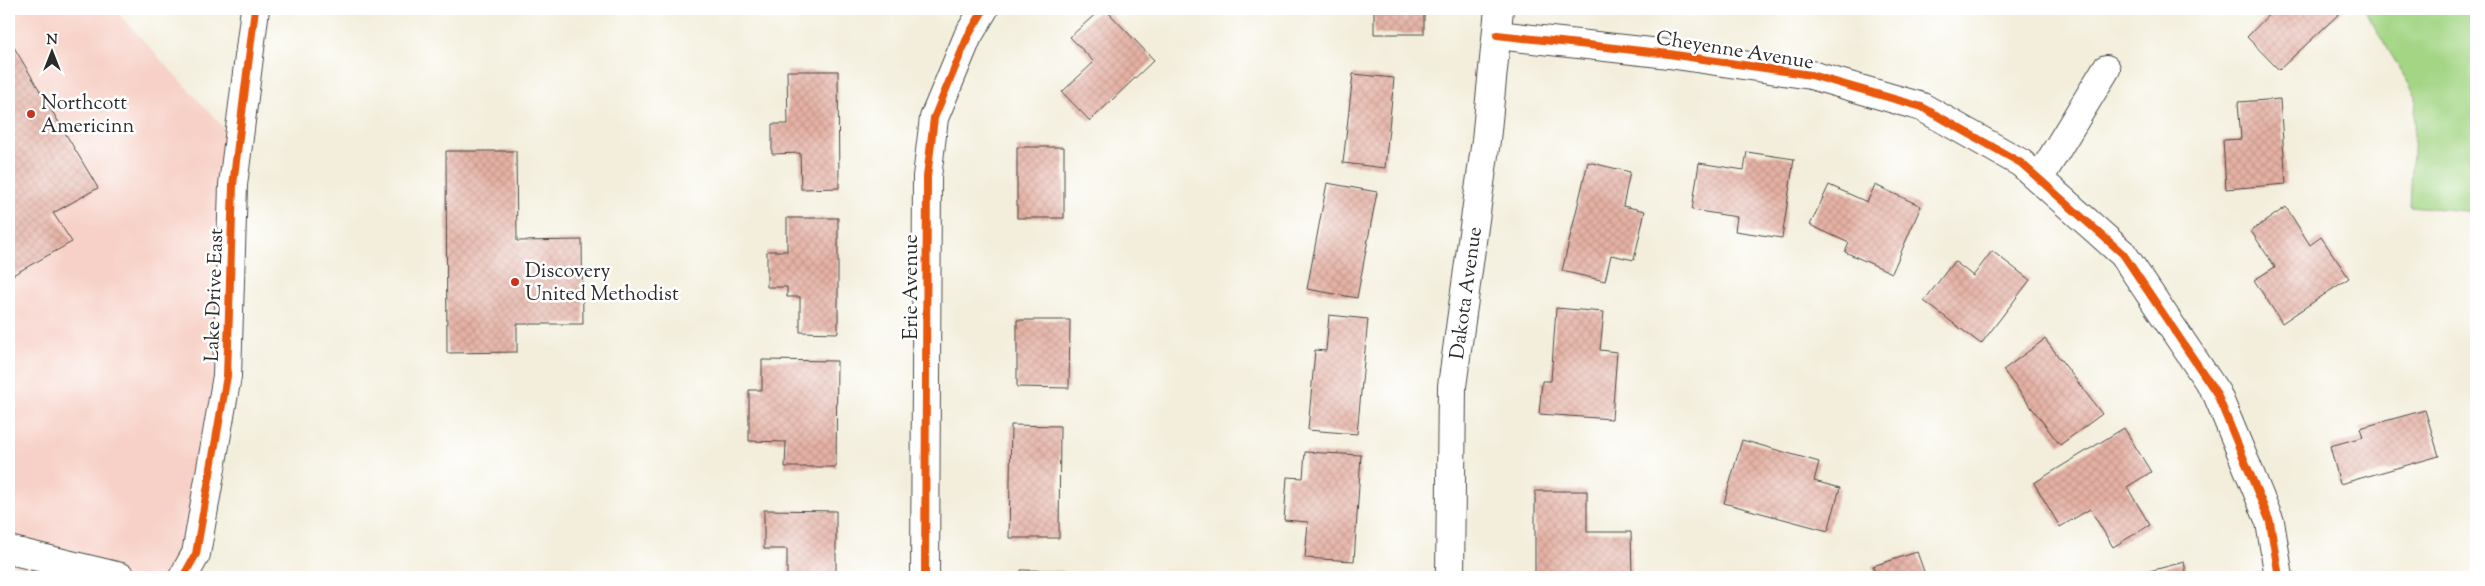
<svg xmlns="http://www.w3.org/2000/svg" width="2485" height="586" viewBox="0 0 2485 586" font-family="'Sorts Mill Goudy',serif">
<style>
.built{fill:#f7d1c7}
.park{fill:#a3d584;stroke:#678058}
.building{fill:url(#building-cross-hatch)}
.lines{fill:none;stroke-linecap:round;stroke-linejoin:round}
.minor-casing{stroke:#494845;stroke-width:30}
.minor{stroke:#fff;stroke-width:28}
.cycleway-casing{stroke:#fff;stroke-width:11}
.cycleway{stroke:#e8590c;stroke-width:8}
.poi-dot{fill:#c8321e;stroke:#fff;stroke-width:2}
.labels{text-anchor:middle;stroke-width:5;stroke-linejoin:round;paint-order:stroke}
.street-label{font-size:20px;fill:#2b2b2b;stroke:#fff}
.poi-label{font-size:20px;fill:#2b2b2b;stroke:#fff;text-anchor:start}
</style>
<defs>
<pattern id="building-cross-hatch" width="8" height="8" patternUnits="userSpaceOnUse" patternTransform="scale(1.25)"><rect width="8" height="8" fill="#e5b1a4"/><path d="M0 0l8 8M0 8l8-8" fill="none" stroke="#c5988d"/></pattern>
</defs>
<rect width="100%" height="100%" fill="#fff"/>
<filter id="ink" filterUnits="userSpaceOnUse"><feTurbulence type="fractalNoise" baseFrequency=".02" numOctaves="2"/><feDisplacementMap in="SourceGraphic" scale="10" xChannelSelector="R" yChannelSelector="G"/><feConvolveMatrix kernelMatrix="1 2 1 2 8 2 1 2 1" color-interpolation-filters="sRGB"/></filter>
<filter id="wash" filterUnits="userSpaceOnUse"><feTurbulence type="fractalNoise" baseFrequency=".0096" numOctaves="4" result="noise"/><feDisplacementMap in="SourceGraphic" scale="20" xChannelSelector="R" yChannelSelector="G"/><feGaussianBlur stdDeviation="1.12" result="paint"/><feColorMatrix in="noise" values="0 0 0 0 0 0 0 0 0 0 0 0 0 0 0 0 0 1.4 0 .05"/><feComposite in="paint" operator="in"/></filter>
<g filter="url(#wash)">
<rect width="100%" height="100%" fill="#f3eedb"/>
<path class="built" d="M9,9H114L238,143L229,308L183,577H9Z"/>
<path class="park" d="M2364,9H2476V212L2410,206L2416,96Z"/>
<g id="blocks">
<path class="building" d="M774,9H806V10L774,14Z
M1101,9H1105L1154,60L1090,121L1062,92L1094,62L1070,37Z
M1374,9H1424V34H1374Z
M2274,9H2340L2342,11L2279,70L2247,37Z
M9,39L98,188L53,213L72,242L9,277Z
M787,71H838L839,188L801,189L800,153L772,154V124H788Z
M1353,74L1394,78L1385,168L1343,163Z
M2280,99L2286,184L2226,189L2223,140L2241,139L2238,102Z
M1017,147H1064V218H1017Z
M446,151H516L517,241L582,240L583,324H517V352L447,353Z
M1747,152L1794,159L1782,238L1735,231L1737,217L1692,210L1699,163L1744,170Z
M1588,162L1630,172L1623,206L1645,211L1634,260L1611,255L1605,281L1562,271Z
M1327,183L1377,192L1357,298L1307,289Z
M1829,185L1867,202L1875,185L1921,206L1892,273L1845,252L1849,243L1810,225Z
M2286,207L2310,245L2321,237L2349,278L2282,323L2254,280L2275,267L2251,231Z
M787,218H838V333L800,332V297H787V287H767V251H787Z
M1992,251L2030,280L1981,344L1924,301L1954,261L1973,276Z
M1556,308L1604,312L1600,350L1617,352L1612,419L1539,414L1542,381H1551Z
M1329,315L1368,319L1357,434L1308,430L1315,350L1326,351Z
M1017,320H1070L1069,388L1017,387Z
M2045,339L2102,414L2060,445L2003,370Z
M762,360L837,361L836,467H785L786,442L749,441V390H762Z
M2425,410L2439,456L2340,484L2330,446L2363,437L2360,428Z
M1011,425L1060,426L1059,538H1009Z
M2124,428L2151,472L2127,487L2150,525L2113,547L2090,509L2060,527L2034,483Z
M1742,440L1819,462L1814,481L1840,488L1828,531L1724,503Z
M1305,452L1361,455L1354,561L1305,558L1308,522L1284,520L1287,477L1303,478Z
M1535,491H1587V532H1631L1632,577H1535Z
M764,510L836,511V577H787V549H764Z
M1917,552L1926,577H1876L1873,566Z
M2184,562L2187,577H2127Z
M1021,570L1063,571V577H1021Z"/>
</g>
</g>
<g filter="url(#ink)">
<use href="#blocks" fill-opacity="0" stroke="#494845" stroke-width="1"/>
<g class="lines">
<g class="minor-casing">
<g id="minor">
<path d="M1497,35L1669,54L1811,75L1922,107L2021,163L2123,254L2217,394L2270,522L2279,577"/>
<path d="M2039,179L2106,69"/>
<path d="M9,550L121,577"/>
<path d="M183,577L196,554L227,376L233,185L255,9"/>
<path d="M925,577L927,177L934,118L968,36L984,9"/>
<path id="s1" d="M1450,577L1452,386L1486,140L1499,9"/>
</g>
</g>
<use href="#minor" class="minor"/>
<g class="cycleway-casing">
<path id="cycleway" d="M1497,35L1669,54L1811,75L1922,107L2021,163L2123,254L2217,394L2270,522L2279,577
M183,577L196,554L227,376L233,185L255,9
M925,577L927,177L934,118L968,36L984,9"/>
</g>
<use href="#cycleway" class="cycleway"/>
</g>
</g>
<g class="poi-dot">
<circle cx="31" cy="114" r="5"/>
<circle cx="515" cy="282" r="5"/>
</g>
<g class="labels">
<g class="street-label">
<text transform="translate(1735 49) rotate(9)" y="7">Cheyenne Avenue</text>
<text transform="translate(910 287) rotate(-90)" y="7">Erie Avenue</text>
<text dy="7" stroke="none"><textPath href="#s1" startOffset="285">Dakota Avenue</textPath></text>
<text transform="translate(213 295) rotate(-88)" y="7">Lake Drive East</text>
</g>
<g class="poi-label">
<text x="41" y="109">Northcott<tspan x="41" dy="23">Americinn</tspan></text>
<text x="525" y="277">Discovery<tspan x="525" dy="23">United Methodist</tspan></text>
</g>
</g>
<rect width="2485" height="586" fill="none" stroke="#fff" stroke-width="30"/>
<g transform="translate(52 52)" stroke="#ffffff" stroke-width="4" paint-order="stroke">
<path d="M0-4L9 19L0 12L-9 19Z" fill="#2b2b2b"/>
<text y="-8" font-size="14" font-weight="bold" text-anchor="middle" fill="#2b2b2b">N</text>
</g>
</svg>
